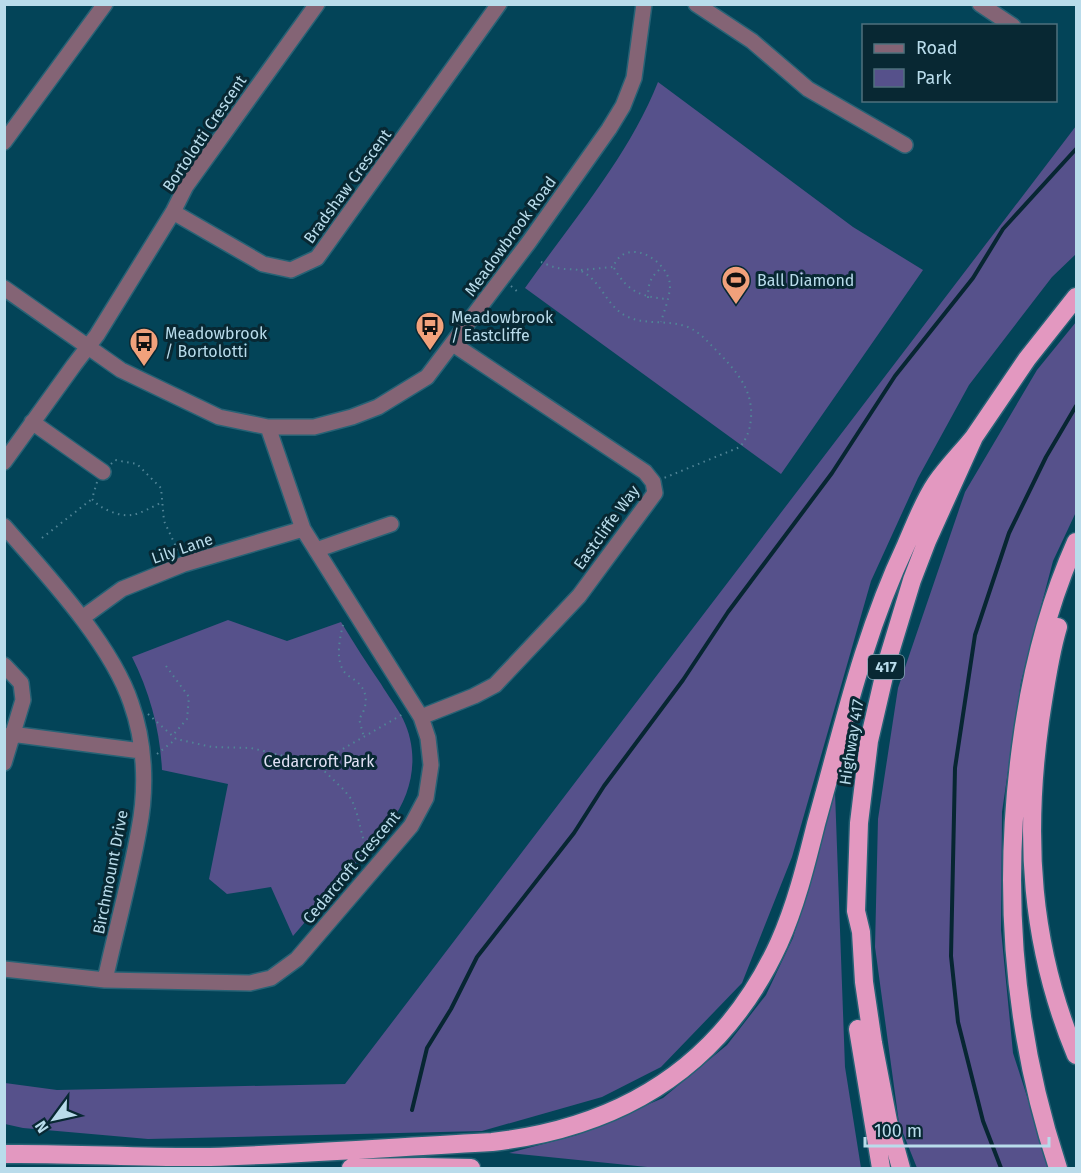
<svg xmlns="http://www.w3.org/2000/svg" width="1081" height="1173" viewBox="0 0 1081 1173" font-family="'Fira Sans',sans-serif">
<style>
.green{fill:#56518b}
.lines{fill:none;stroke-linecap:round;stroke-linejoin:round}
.stream{stroke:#072632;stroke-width:4}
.minor-casing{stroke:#276275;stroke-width:18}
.highway-casing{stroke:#276275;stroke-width:21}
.path{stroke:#508496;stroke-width:2;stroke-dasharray:1.5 4.5;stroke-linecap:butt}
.minor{stroke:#846475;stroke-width:15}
.highway{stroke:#e398c0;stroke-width:18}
.labels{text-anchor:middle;stroke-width:6;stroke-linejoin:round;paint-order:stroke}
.shield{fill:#082833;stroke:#84a6b4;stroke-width:1.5}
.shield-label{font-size:15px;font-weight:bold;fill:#b9dceb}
.street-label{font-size:16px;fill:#b9dceb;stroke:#082833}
.poi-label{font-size:16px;fill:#b9dceb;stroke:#082833;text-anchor:start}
.park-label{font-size:16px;fill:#e0e0f4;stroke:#082833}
</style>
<rect width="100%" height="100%" fill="#034458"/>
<path class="green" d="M658,82L853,227L923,270L781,474L525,288C571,223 629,156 658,82Z
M1076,126V254L1052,277L969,385L918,478L871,581L792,857L742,983L661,1067L602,1097L482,1131L148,1139L23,1128L5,1124V1083L57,1090L345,1084Z
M1076,322V512L1053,561L1021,682L1002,812L1001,930L1013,1053L1050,1168H917L899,1123L875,947L878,819L898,688L965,492L1037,370Z
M228,620L287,641L341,622C354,643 367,664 381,684C388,696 397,707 403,719C420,754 413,793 390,823L293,936L271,887L227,894L209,879L228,784L162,770C160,730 150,693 132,657Z
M835,792L845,1067L861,1168H657L509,1153L577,1135L663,1098L727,1045L766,995L793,938Z"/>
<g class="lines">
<path class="stream" d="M412,1110L427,1048L451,1009L477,957L574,833L604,786L683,680L728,612L832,473L895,376L973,278L1003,229L1076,149
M1001,1168L983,1121L958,1022L951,956L955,768L975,635L1009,533L1046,457L1076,406"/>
<g class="minor-casing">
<path id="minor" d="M696,4L752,41L808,89L905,145
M980,4L1013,26
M4,142L105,4
M173,212L263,264L291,270L317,258L499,4
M4,288L121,370L219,417L268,427H314L352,417L378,407L427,377L529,242L609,129L623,106L634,78L644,4
M32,422L103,472
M4,462L74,365L97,335L173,212L186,186L317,4
M4,526C46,574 111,643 131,703C145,742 147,788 139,829C130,880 116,930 105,980
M316,550L391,524
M82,618L122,589L184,564L303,529
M4,665L21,683L23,700L4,763
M421,717L474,696L495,685L579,596L655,493L653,482L645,472L453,344
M11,734L141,751
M4,969L105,980L250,983L271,978L297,959L411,826L426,798L431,765L428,738L421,717L303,529L268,427"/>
</g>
<g class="highway-casing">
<path id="highway" d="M1058,627C1049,657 1045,689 1040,721C1024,837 1030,945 1076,1055
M858,1029L881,1168
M4,1154C73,1153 141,1158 210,1157C304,1154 398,1147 492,1142C624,1127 723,1065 779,943C796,905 806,864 816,824C843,728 863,636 906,545C915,525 923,502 936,483C947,467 962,452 974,437
M351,1168L424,1167L471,1168
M901,1168L888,1121L873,1043L864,982L861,932L856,911L859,823L869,741L888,659L912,580L927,541L974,437L1027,359L1076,297
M1058,1168C1013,1032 1002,890 1021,747C1030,677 1047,607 1076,542"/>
</g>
<path class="path" d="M541,262C546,264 552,267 558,268C565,270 574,268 581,271C601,280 606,306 626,316C644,325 666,320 685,326C698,330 707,341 717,351C736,371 753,389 751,418C750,430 747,438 740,447L664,478
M614,268C627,291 641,297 667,299
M581,270L613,267C626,235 668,260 670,285C670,297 664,311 661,322
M511,286L518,292
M648,298C648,284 650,278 660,269
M111,464L115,460L137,464L161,488L164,521L179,553
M97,482L92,499C99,508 119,517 131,515C141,514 153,506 163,502
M42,538L92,499
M343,625C340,637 336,656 342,668C344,674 351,677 356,681C369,691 368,707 359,719L364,737
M166,666L189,697L187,719L173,735
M148,714L176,739L212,747L251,748L317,764L344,790L352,800L357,814L367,854
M157,754L176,739
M317,764L403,714"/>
<use href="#minor" class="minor"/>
<use href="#highway" class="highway"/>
</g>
<defs>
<g id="stadium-pin" transform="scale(1.5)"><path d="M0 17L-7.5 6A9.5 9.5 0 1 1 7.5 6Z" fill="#f1a17b" stroke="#082833"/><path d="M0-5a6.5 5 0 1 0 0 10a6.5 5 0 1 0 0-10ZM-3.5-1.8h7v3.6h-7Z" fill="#111"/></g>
<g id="bus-pin" transform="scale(1.5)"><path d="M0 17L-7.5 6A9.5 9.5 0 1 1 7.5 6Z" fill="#f1a17b" stroke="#082833"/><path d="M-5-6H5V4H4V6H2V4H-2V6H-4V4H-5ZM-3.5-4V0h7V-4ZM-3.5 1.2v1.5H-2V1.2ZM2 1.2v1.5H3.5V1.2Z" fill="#111"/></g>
</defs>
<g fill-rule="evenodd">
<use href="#stadium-pin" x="736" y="280"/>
<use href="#bus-pin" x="430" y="326"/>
<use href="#bus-pin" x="144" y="342"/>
</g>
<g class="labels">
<rect class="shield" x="868" y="655" width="36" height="24" rx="4.5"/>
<g class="shield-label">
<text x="886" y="672">417</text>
</g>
<g class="street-label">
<text transform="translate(204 133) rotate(-56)" y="6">Bortolotti Crescent</text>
<text transform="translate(347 186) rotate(-54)" y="6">Bradshaw Crescent</text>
<text transform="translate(510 236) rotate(-54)" y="6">Meadowbrook Road</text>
<text transform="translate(606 527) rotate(-54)" y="6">Eastcliffe Way</text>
<text transform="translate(182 548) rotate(-19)" y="6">Lily Lane</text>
<text transform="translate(851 742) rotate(-81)" y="6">Highway 417</text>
<text transform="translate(351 867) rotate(-50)" y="6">Cedarcroft Crescent</text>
<text transform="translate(110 872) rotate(-79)" y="6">Birchmount Drive</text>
</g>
<g class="poi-label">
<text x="757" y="286">Ball Diamond</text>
<text x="451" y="323">Meadowbrook<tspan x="451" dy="18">/ Eastcliffe</tspan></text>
<text x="165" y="339">Meadowbrook<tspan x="165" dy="18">/ Bortolotti</tspan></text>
</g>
<g class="park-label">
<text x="319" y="767">Cedarcroft Park</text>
</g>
</g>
<rect width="1081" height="1173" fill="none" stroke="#b9dceb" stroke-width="12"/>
<rect x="862" y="24" width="195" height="78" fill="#082833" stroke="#4f707d" stroke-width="1.5"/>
<rect x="874" y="44" width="30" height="9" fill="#846475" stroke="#4f707d" stroke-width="1.5"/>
<text x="916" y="54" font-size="18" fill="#b9dceb">Road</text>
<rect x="874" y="69" width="30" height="18" fill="#56518b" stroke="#4f707d" stroke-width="1.5"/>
<text x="916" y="84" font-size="18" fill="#b9dceb">Park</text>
<g transform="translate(54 1119) rotate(237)" stroke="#082833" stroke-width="4.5" paint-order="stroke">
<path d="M0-4.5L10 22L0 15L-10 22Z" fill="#b9dceb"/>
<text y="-9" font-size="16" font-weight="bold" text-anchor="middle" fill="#b9dceb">N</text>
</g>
<path d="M865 1137v9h184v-9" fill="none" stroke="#b9dceb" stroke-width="3"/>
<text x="874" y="1137" font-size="18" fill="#b9dceb" stroke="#082833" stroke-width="4.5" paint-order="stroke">100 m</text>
</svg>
